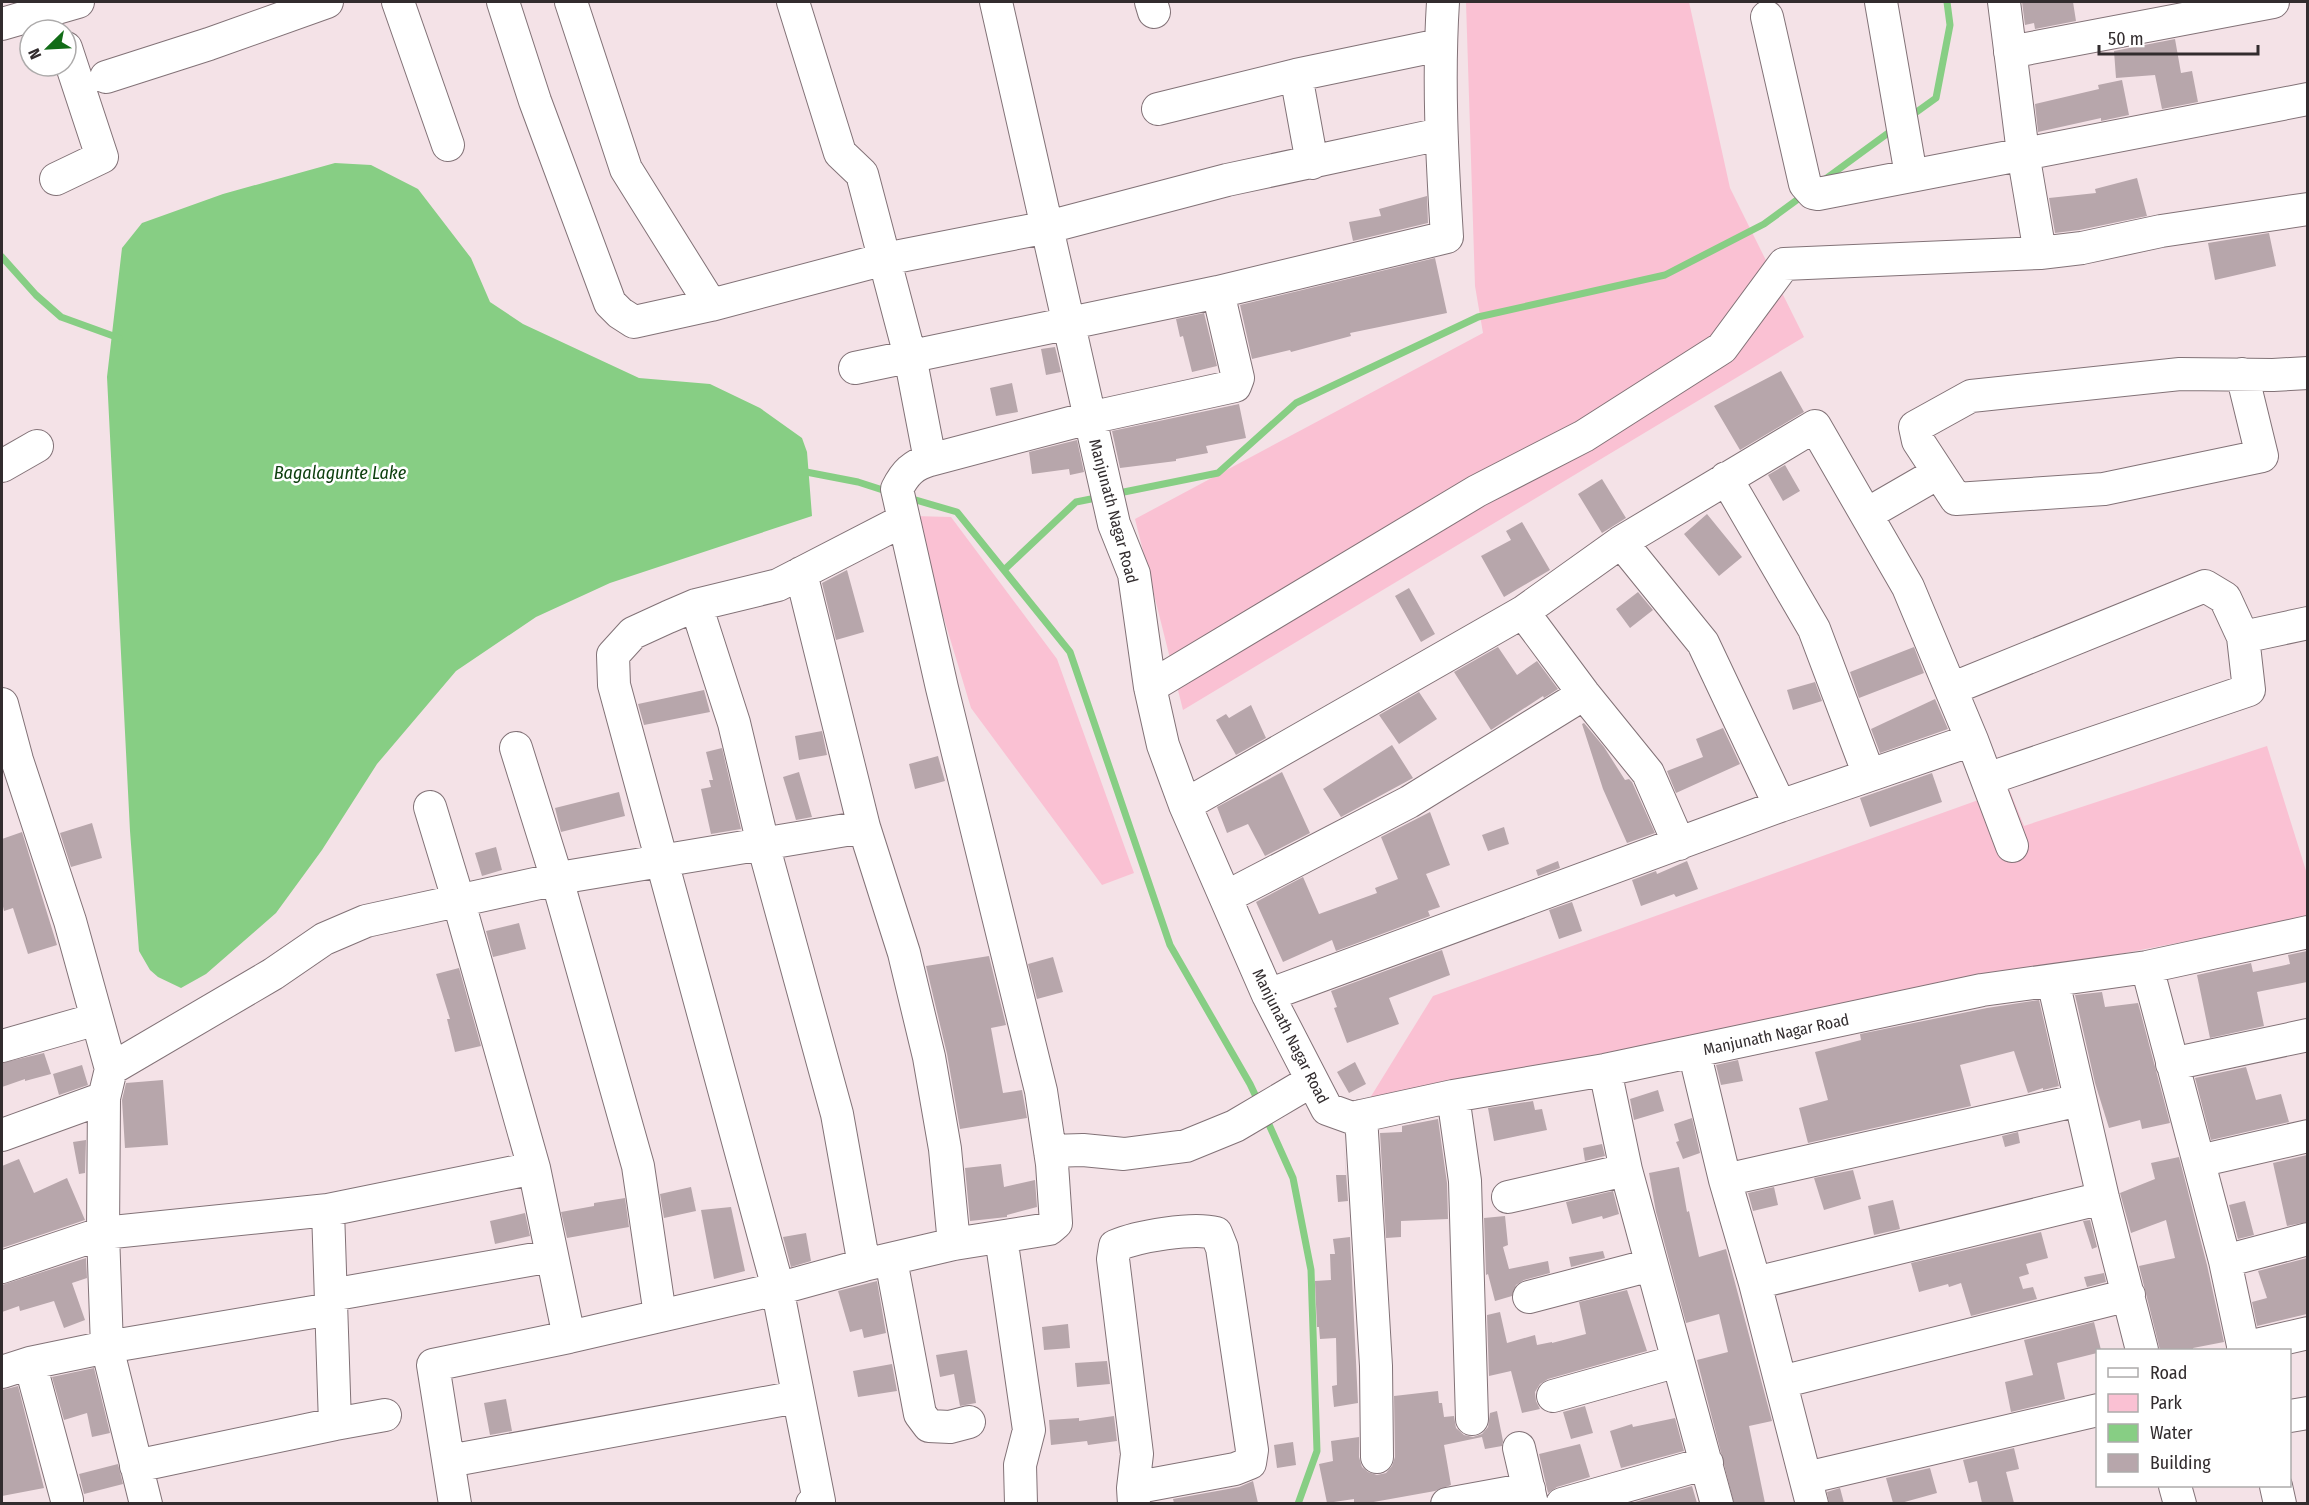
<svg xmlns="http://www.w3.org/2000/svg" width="2309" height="1505" viewBox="0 0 2309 1505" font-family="'Fira Sans Condensed',sans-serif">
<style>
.green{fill:#fac1d3}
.water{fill:#87ce84}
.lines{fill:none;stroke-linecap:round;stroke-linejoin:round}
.stream{stroke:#87ce84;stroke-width:7}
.building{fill:#b7a6ab}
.minor-casing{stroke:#827277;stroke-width:34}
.minor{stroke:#fff;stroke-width:32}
.labels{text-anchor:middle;stroke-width:5;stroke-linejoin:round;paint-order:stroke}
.street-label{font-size:16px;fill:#322c2e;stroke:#fff}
.water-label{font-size:18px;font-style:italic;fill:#0e400f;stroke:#fff}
</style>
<rect width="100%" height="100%" fill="#f4e2e7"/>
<path class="green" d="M1466,2H1689L1730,188L1804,337L1183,710L1135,519L1483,333L1475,286Z
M913,516L951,517L1057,659L1134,873L1102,885L971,708Z
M2267,746L2307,874V918L1370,1098L1433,996L2009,789L2024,826Z"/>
<path class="water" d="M335,163L371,165L418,189L471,258L490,302L523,324L639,378L710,384L760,408L802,438L807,452L812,516L610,583L536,617L456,671L377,764L322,850L276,913L206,974L181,988L158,977L150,970L139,951L130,831L107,377L122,248L142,223L223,194Z"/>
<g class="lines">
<path class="stream" d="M1911,116L1936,98L1950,25L1947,2
M1824,180L1895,128
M2,257L36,295L61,317L119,338
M801,471L858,482L889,492
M1114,494L1218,473L1296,403L1478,317L1665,275L1764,224L1805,194
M909,498L957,512L1070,652L1170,945L1250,1084L1259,1103
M1004,570L1076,502L1101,497
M1266,1118L1293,1178L1311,1270L1317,1451L1298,1504"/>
</g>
<path class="building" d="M2022,2H2073L2076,21L2035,29L2034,23L2025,25Z
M2175,39L2181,73L2192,71L2198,102L2162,109L2155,75L2116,78L2114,51Z
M2122,80L2129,115L2101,121V118L2038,132L2035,104L2099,89L2098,85Z
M2137,178L2147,216L2079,230L2055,233L2049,198L2096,193L2095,189Z
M1427,196L1428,223L1353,241L1349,222L1381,216L1379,209Z
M2269,233L2276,266L2215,280L2208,243Z
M1435,258L1447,313L1350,333L1351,336L1291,352L1290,350L1252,359L1240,305Z
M1204,313L1217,366L1192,372L1183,336L1180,337L1176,319Z
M1055,347L1061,372L1046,375L1041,349Z
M1781,371L1804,412L1740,450L1714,406Z
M1012,383L1018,412L996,416L990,388Z
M1239,404L1246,438L1206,446L1208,453L1176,459V461L1120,468L1112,431Z
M1077,440L1084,472L1070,475L1069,469L1032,474L1029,452Z
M1785,465L1800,491L1783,501L1768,475Z
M1602,479L1626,518L1602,533L1578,494Z
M1707,514L1742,557L1719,576L1684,534Z
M1522,522L1550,570L1504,597L1481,556L1511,540L1506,531Z
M847,570L864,632L836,640L822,583Z
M1409,588L1435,634L1421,642L1395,596Z
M1638,592L1653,610L1630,628L1616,609Z
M1498,647L1517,675L1537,661L1558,689L1544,698L1543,696L1491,730L1454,672Z
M1914,647L1924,673L1859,698L1850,672Z
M1815,682L1822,701L1793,710L1787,690Z
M704,690L710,712L644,725L638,704Z
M1419,692L1437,719L1399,744L1379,715Z
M1935,699L1948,729L1880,753L1871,729Z
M1251,705L1266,738L1236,755L1216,720L1226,714L1229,718Z
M1584,723L1604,747L1625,780L1629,779L1632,782L1655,833L1627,843L1603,789L1582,724Z
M1723,728L1740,764L1676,793L1667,771L1703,757L1696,739Z
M822,731L827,755L799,760L795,736Z
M1392,745L1413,778L1341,817L1323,789Z
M722,748L741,829L711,834L701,789L711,787L709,780H713L706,752Z
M938,756L945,781L915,789L909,764Z
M799,772L812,817L796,820L783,777Z
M1282,772L1310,833L1265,856L1248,824L1227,833L1217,807Z
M1932,773L1942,802L1870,827L1860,798Z
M619,792L625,816L561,832L555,808Z
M1430,812L1450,865L1426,874L1440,907L1428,911L1430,916L1336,951L1332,940L1283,962L1256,902L1303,877L1319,914L1377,893L1375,888L1398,879L1381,837Z
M92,823L102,858L71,867L60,833Z
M1504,827L1509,844L1488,851L1482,835Z
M22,832L57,945L28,954L13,908L4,911L2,902V839Z
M496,847L502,870L482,876L475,853Z
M1558,861L1560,868L1538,876L1536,870Z
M1687,861L1698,889L1676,897L1674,894L1641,906L1632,880L1656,871L1657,874Z
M1572,902L1582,931L1559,939L1549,910Z
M519,923L526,949L493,957L486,931Z
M1442,950L1450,975L1389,998L1399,1024L1347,1043L1334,1008L1337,1007L1331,991Z
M2307,951V982L2257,992L2264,1026L2210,1038L2197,975L2251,963L2253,972L2290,964L2288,955Z
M989,956L1006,1025L991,1028L1003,1093L1022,1090L1027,1118L960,1129L947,1054L926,966Z
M1053,957L1063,992L1037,999L1028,964Z
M459,968L481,1046L455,1052L447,1019H450L436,974Z
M2102,992L2105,1007L2138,1003L2170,1123L2142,1129L2140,1120L2109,1128L2095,1083L2075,995Z
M2039,1000L2059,1086L2043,1090V1088L2028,1093L2014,1051L1960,1065L1971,1106L1808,1143L1799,1108L1828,1100L1815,1052L1861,1040L1860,1034L1987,1008Z
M44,1053L51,1074L25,1081V1079L2,1087V1063Z
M1738,1060L1743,1081L1721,1085L1716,1065Z
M1355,1062L1366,1084L1349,1093L1337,1072Z
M82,1065L88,1085L59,1095L53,1074Z
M2246,1067L2256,1100L2281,1094L2289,1122L2211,1140L2195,1078Z
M163,1080L168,1145L125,1148L122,1100L126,1083Z
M1658,1090L1664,1111L1634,1120L1630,1099Z
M1533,1101L1535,1110L1542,1109L1547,1130L1494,1141L1488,1108Z
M1692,1118L1700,1153L1683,1159L1676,1142L1679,1141L1674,1124Z
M1438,1119L1447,1183L1448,1219L1401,1221V1237L1386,1238L1380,1133L1402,1132V1126Z
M2018,1132L2020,1143L2005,1147L2002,1136Z
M86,1140L85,1173L79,1174L73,1142Z
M1344,1143L1348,1201L1338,1202L1336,1175H1346Z
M1602,1144L1605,1156L1585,1161L1583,1148Z
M2307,1155V1222L2287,1226L2273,1163Z
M2179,1157L2207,1265L2224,1342L2193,1348V1350H2160L2139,1266L2175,1258L2166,1220L2131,1233L2120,1193L2155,1179L2151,1163Z
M19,1159L34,1193L67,1178L85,1220L2,1248V1166Z
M1001,1164L1004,1187L1035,1180L1037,1207L1007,1215V1217L970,1221L965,1168Z
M1679,1167L1687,1212L1689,1211L1699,1257L1726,1249L1772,1421L1749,1426L1765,1503H1734L1697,1360L1728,1352L1719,1314L1686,1323L1656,1212L1649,1173Z
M1853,1170L1861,1199L1824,1210L1814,1178Z
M691,1187L696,1211L664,1218L660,1194Z
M1774,1187L1778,1205L1753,1211L1748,1193Z
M1613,1191L1619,1214L1603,1219L1602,1216L1572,1224L1566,1202Z
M625,1198L629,1227L567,1238L561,1212L594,1206V1203Z
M1893,1200L1900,1229L1874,1235L1868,1206Z
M2245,1201L2254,1235L2238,1239L2229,1205Z
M731,1207L745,1271L714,1279L701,1210Z
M525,1213L530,1236L495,1244L490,1221Z
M1505,1216L1508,1245L1503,1247L1509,1269L1548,1261L1550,1273L1524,1280L1516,1285L1512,1296L1495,1301L1488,1274L1486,1275L1484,1218Z
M2090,1220L2097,1247L2092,1249L2083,1221Z
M2041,1232L2048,1258L2026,1264L2029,1274L2019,1277L2023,1289L2033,1287L2037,1299L1971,1316L1961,1283L1949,1287L1948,1284L1919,1292L1911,1263Z
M806,1233L811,1261L791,1267L783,1237Z
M1350,1237L1358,1403L1334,1407L1332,1386L1337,1385L1336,1338L1320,1339L1319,1327H1317L1315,1281L1331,1280L1330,1254H1335L1333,1239Z
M1603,1251L1605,1258L1571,1267L1569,1257Z
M86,1258L87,1278L72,1283L85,1320L64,1328L54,1301L20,1311L19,1306L2,1312V1285Z
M2307,1258V1314L2257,1326L2252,1302L2267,1298L2258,1271Z
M2104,1273L2106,1282L2087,1287L2084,1277Z
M877,1281L886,1333L864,1338L862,1329L850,1332L838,1291Z
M1627,1290L1647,1351L1548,1379L1540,1384L1535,1392L1536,1401L1540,1409L1522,1413L1511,1371L1489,1376L1487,1315L1500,1312L1507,1343L1535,1335L1537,1345L1552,1342V1343L1586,1334L1579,1302Z
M2094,1322L2101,1350H2097V1353L2057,1363L2065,1399L2011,1412L2005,1382L2033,1375L2024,1340Z
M1068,1324L1070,1348L1044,1350L1042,1327Z
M967,1350L976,1403L960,1406L954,1374L940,1377L936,1355Z
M1107,1361L1110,1384L1077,1387L1075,1363Z
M892,1364L897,1391L858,1397L853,1371Z
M94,1368L110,1433L92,1437L87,1413L64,1420L52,1377Z
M18,1386L44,1488L2,1496V1390Z
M1438,1391L1439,1403H1442L1444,1417L1454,1416L1456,1428L1464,1435L1473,1437L1482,1434L1488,1427L1490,1413L1497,1411L1503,1441L1502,1446L1485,1449L1482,1437L1444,1445L1451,1485L1435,1491L1368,1503H1354V1499L1327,1503L1319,1464L1333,1461L1331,1441L1359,1437V1457L1362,1467L1368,1472L1377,1475L1386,1473L1392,1466L1395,1457L1394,1396Z
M506,1399L512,1431L490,1435L484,1403Z
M1585,1406L1593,1433L1571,1439L1563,1412Z
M1114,1416L1117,1441L1088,1445L1087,1441L1051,1445L1049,1420L1079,1418V1421Z
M1675,1418L1684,1451L1621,1468L1610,1431L1632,1424L1633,1427Z
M1293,1442L1296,1465L1277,1468L1274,1445Z
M1580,1444L1590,1477L1557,1487L1548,1493L1539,1454Z
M2014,1448L2019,1469L2006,1472L2014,1503H1982L1977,1481L1969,1483L1963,1460Z
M118,1464L123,1484L84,1494L79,1474Z
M1930,1468L1937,1493L1901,1503H1893L1886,1478Z
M1253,1481L1258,1503H1174L1173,1499L1239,1487Z
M1692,1486L1697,1503H1631Z
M1840,1488L1844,1503H1829L1827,1492Z"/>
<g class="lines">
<g class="minor-casing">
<path id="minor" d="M398,2L448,145
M503,2L535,101L610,303L620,313L634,322L711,305L885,259L1048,227L1227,180L1441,134
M571,2L626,169L711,305
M793,2L840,153L862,174L910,356L930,460
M996,2L1114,524L1134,574L1150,687L1163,745L1185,805L1268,995L1327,1109L1352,1118L1453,1096L1605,1070L1982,990L2147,967L2308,932
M1151,2L1154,12
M1881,2L1911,175
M2004,2L2023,153L2040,253
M1767,17L1805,184L1813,193L1818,194L2308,99
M2,24L78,2
M2010,52L2273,2
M1296,75L1312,163
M106,77L209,44L327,2
M1158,109L1296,75L1440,45
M56,179L102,157L66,48
M855,368L1218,292L1447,237C1442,158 1438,80 1443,2
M2242,374L2262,456L2104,489L1956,499L1918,441L1915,427L1971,396L2180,374L2273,375L2308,373
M2,466L37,446
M1726,478L1814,629L1869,775
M1867,514L1938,473
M1621,542L1703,643L1780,806
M801,573L864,827L904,953L929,1057L945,1149L954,1244
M696,605L734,723L763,844L837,1114L864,1265
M1523,612L1584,694L1648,773L1679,844
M1150,687L1477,491L1584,436L1722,348L1784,264L2040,253L2082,248L2161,231L2308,209
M1951,689L2205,586L2225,598L2243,637L2308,623
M2,704L17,760L70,921L111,1069L104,1098L103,1233L107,1347L146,1504
M516,748L557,879L638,1166L660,1315
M1987,779L2249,690L2243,637
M1185,805L1523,612L1621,542L1815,426L1908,587L1972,740L2012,846
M430,807L458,899L534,1168L569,1337
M1226,897L1409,802L1584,694
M2147,967L2225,1261L2244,1350
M2053,981L2103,1198L2142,1350
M1268,995L1780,806L1972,740
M2,1046L97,1019
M1694,1051L1725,1180L1755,1283L1812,1504
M2172,1064L2308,1035
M111,1069L273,974L324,939L366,921L571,876L864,827
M1605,1070L1626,1170L1717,1504
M1453,1096L1465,1181L1472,1419
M1361,1116L1376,1366L1377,1457
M2,1135L104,1098
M1050,1151L1083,1150L1124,1154L1186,1146L1235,1126L1301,1087L1309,1078
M2199,1161L2308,1136
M1725,1180L2080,1100
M1508,1197L1626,1170
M1001,1237L1029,1430L1020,1465L1021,1504
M891,1260L920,1414L929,1426L950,1427L969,1422
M2225,1261L2308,1239
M2,1267L103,1233L328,1210L534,1168
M1755,1283L2103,1198
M331,1295L552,1256
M1529,1297L1651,1265
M2243,1348L2308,1333
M30,1363L67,1500
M2,1372L30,1363L107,1347L331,1309
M1781,1382L2129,1295
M1553,1396L1678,1361
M2290,1416L2308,1413
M335,1424L385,1415
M1519,1448L1532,1504
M449,1461L797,1397
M136,1466L335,1424L328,1210
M1806,1478L2098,1410
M2175,1486L2180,1504
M2276,1486L2280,1504
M1133,1488L1235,1469L1250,1463L1252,1450L1222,1248L1216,1233C1193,1227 1138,1236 1115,1246L1113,1259L1137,1454L1133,1488L1134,1504
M455,1504L433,1365L569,1337L777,1289L864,1265L954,1244L1049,1229L1056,1223L1052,1164L1041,1091L942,688L897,489C905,473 913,465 930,460L1089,418L1235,386L1238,378L1218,292
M812,1504L819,1501L775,1277L614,685L613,655L633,633L668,617L696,605L778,585L904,520
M1447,1504L1529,1489
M1562,1504L1707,1463"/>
</g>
<use href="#minor" class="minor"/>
</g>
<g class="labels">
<g class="street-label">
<text transform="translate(1114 511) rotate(75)" y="6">Manjunath Nagar Road</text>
<text transform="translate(1776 1034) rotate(-12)" y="6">Manjunath Nagar Road</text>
<text transform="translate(1291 1036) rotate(63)" y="6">Manjunath Nagar Road</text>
</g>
<g class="water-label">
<text x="340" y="479">Bagalagunte Lake</text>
</g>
</g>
<rect width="2309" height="1505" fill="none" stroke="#322c2e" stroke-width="6"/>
<rect x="2096" y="1349" width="195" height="138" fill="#ffffff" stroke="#adabab" stroke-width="1.5"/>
<rect x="2108" y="1368" width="30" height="9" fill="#ffffff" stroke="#adabab" stroke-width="1.5"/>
<text x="2150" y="1379" font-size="18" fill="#322c2e">Road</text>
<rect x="2108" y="1394" width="30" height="18" fill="#fac1d3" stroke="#adabab" stroke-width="1.5"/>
<text x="2150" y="1409" font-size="18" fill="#322c2e">Park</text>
<rect x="2108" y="1424" width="30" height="18" fill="#87ce84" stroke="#adabab" stroke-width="1.5"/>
<text x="2150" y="1439" font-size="18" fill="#322c2e">Water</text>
<rect x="2108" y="1454" width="30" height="18" fill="#b7a6ab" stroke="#adabab" stroke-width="1.5"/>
<text x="2150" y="1469" font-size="18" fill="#322c2e">Building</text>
<g transform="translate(48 48) rotate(246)"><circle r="28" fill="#ffffff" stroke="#adabab" stroke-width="1.5"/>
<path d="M0-4.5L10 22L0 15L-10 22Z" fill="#116c17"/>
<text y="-9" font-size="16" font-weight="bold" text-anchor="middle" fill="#322c2e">N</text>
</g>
<path d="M2099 45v9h159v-9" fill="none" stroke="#322c2e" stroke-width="3"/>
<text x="2108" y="45" font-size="18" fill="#322c2e" stroke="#ffffff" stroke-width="4.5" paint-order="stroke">50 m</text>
</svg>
